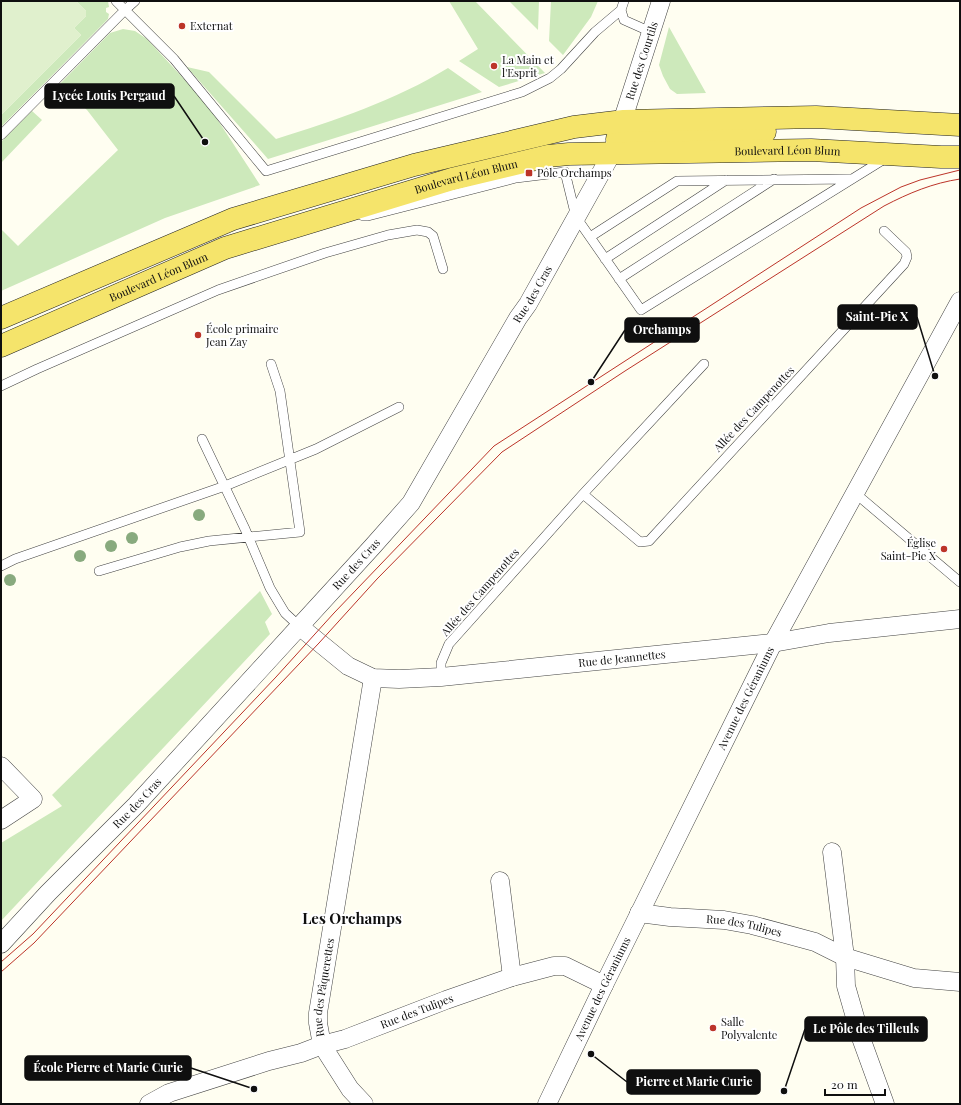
<svg xmlns="http://www.w3.org/2000/svg" width="961" height="1105" viewBox="0 0 961 1105" font-family="'Playfair Display',serif">
<style>
.green{fill:#cde9bb}
.pitch{fill:#e0f0cd}
.lines{fill:none;stroke-linecap:round;stroke-linejoin:round}
.lane-casing{stroke:#424242;stroke-width:10}
.street-casing{stroke:#424242;stroke-width:19}
.primary-casing{stroke:#202020;stroke-width:23}
.lane{stroke:#fff;stroke-width:9}
.street{stroke:#fff;stroke-width:18}
.primary{stroke:#f5e46b;stroke-width:22}
.tram{stroke:#bc3429;stroke-width:1}
.tree{fill:#88aa7e}
.poi-dot{fill:#bc3429;stroke:#fff;stroke-width:1.5}
.labels{text-anchor:middle;stroke-width:4;stroke-linejoin:round;paint-order:stroke}
.poi-label{font-size:11px;fill:#0f0f0f;stroke:#fff;text-anchor:start}
.street-label{font-size:11px;fill:#0f0f0f;stroke:#fff}
.district-label{font-size:15px;font-weight:bold;fill:#0f0f0f;stroke:#fff}
.leader{fill:none;stroke:#0f0f0f;stroke-width:1.5}
.callout-dot{fill:#0f0f0f;stroke:#fff;stroke-width:1.5}
.callout{fill:#0f0f0f;stroke:#0f0f0f;stroke-width:1.5}
.callout-label{font-size:12px;text-anchor:middle;font-weight:bold;fill:#fff}
</style>
<rect width="100%" height="100%" fill="#fffef1"/>
<path class="green" d="M76,1H108L109,7L106,8V12L109,14L108,19L1,127V115L81,35L74,28L86,16V11Z
M449,1H475L545,73L499,87L459,61L478,49Z
M509,1H539L538,30Z
M551,1H598L591,17L563,55L549,41Z
M669,27L706,93L677,94L670,89L663,76L659,65Z
M123,29L135,31L147,39L208,105L260,185L165,218L1,291V229L18,246L118,150L87,110L70,95L58,105L50,94L110,33Z
M187,67L209,72L276,139C334,121 396,100 448,68L482,92L268,159Z
M32,111L42,120L1,163V142Z
M260,591L272,614L265,622L270,634L1,921V843L62,806L52,795Z"/>
<path class="pitch" d="M1,1H76L86,11V16L74,28L81,35L1,115Z"/>
<g class="lines">
<g class="lane-casing">
<path id="lane" d="M135,1L125,10L174,59L266,171L522,92L550,78L561,69L595,32L621,10
M624,1L621,10L624,20L651,32
M1,135L125,10L116,1
M363,216H368L516,178L565,172L576,217L641,310L886,158
M590,237L677,181L851,179
M605,259L726,180
M619,279L774,179
M1,386L37,369L218,290L325,253L388,235L417,230L428,232L433,236L443,269
M202,439L245,529L270,588L285,613L299,626
M855,493L960,582
M583,494L640,542L649,541L904,264L907,257L906,252L884,231
M1,566L15,559L225,486L316,449L399,407
M99,571L180,547L209,541L300,532L280,391L271,364
M441,677V663L449,644L583,494L704,364"/>
</g>
<g class="street-casing">
<g id="street">
<path id="s1" d="M299,626L348,666L373,678L399,679L441,677L773,643L829,633L960,619"/>
<path d="M1,766L33,799L1,820"/>
<path d="M832,852L845,957L846,986L861,1038L885,1104"/>
<path d="M500,881L512,977"/>
<path id="s2" d="M639,913L670,917L724,920L752,925L815,942L845,957L914,978L960,982"/>
<path id="s3" d="M1,944L48,893L136,805L373,546L411,503L518,318L528,304L612,153L661,1"/>
<path id="s4" d="M149,1104L169,1093L269,1061L301,1053L322,1045L345,1039L446,1000L512,977L554,966H565L604,985"/>
<path id="s5" d="M364,1104L350,1089L322,1045L318,1023V1013L373,678"/>
<path id="s6" d="M547,1104L604,985L773,643L960,301"/>
</g>
</g>
<g class="primary-casing">
<g id="primary">
<path d="M617,139L765,132"/>
<path d="M1,318L233,219L414,165L574,127L624,121L816,117L960,125"/>
<path id="s7" d="M1,346L225,248L452,179L548,156L569,154L811,150L941,157H960"/>
</g>
</g>
<use href="#lane" class="lane"/>
<use href="#street" class="street"/>
<use href="#primary" class="primary"/>
<path class="tram" d="M1,962L33,934L276,677L334,613L494,446L861,208L901,187L920,180L960,170
M1,972L34,943L319,643L377,579L502,452L625,371L884,206C909,193 933,183 960,179"/>
</g>
<g class="tree">
<circle cx="199" cy="515" r="6"/>
<circle cx="132" cy="538" r="6"/>
<circle cx="111" cy="546" r="6"/>
<circle cx="80" cy="556" r="6"/>
<circle cx="10" cy="580" r="6"/>
</g>
<g class="poi-dot">
<circle cx="182" cy="26" r="4"/>
<circle cx="494" cy="66" r="4"/>
<rect x="525" y="169" width="8" height="8" rx="2"/>
<circle cx="198" cy="335" r="4"/>
<circle cx="944" cy="549" r="4"/>
<circle cx="713" cy="1028" r="4"/>
</g>
<g class="labels">
<g class="poi-label">
<text x="190" y="30">Externat</text>
<text x="502" y="64">La Main et<tspan x="502" dy="13">l'Esprit</tspan></text>
<text x="537" y="177">Pôle Orchamps</text>
<text x="206" y="333">École primaire<tspan x="206" dy="13">Jean Zay</tspan></text>
<text x="936" y="547" text-anchor="end">Église<tspan x="936" dy="13">Saint-Pie X</tspan></text>
<text x="721" y="1026">Salle<tspan x="721" dy="13">Polyvalente</tspan></text>
</g>
<g class="street-label">
<text dy="4" stroke="none"><textPath href="#s3" startOffset="1103">Rue des Courtils</textPath></text>
<text dy="4" stroke="none"><textPath href="#s7" startOffset="820">Boulevard Léon Blum</textPath></text>
<text dy="4" stroke="none"><textPath href="#s7" startOffset="496">Boulevard Léon Blum</textPath></text>
<text dy="4" stroke="none"><textPath href="#s7" startOffset="172">Boulevard Léon Blum</textPath></text>
<text dy="4" stroke="none"><textPath href="#s3" startOffset="844">Rue des Cras</textPath></text>
<text transform="translate(754 409) rotate(-47)" y="4">Allée des Campenottes</text>
<text dy="4" stroke="none"><textPath href="#s3" startOffset="520">Rue des Cras</textPath></text>
<text transform="translate(480 592) rotate(-49)" y="4">Allée des Campenottes</text>
<text dy="4" stroke="none"><textPath href="#s1" startOffset="341">Rue de Jeannettes</textPath></text>
<text dy="4" stroke="none"><textPath href="#s6" startOffset="452">Avenue des Géraniums</textPath></text>
<text dy="4" stroke="none"><textPath href="#s3" startOffset="196">Rue des Cras</textPath></text>
<text dy="4" stroke="none"><textPath href="#s2" startOffset="106">Rue des Tulipes</textPath></text>
<text dy="4" stroke="none"><textPath href="#s5" startOffset="131">Rue des Pâquerettes</textPath></text>
<text dy="4" stroke="none"><textPath href="#s6" startOffset="128">Avenue des Géraniums</textPath></text>
<text dy="4" stroke="none"><textPath href="#s4" startOffset="284">Rue des Tulipes</textPath></text>
</g>
<g class="district-label">
<text x="352" y="924">Les Orchamps</text>
</g>
</g>
<path class="leader" d="M205 142L174 96M935 376L917 317M591 382L625 330M784 1091L805 1029M254 1089L191 1068M591 1054L627 1082"/>
<g class="callout-dot">
<circle cx="205" cy="142" r="4"/>
<circle cx="935" cy="376" r="4"/>
<circle cx="591" cy="382" r="4"/>
<circle cx="784" cy="1091" r="4"/>
<circle cx="254" cy="1089" r="4"/>
<circle cx="591" cy="1054" r="4"/>
</g>
<g class="callout">
<rect x="45" y="84" width="129" height="24" rx="4"/>
<rect x="838" y="305" width="79" height="24" rx="4"/>
<rect x="625" y="318" width="74" height="24" rx="4"/>
<rect x="805" y="1017" width="122" height="24" rx="4"/>
<rect x="25" y="1056" width="166" height="24" rx="4"/>
<rect x="627" y="1070" width="133" height="24" rx="4"/>
</g>
<g class="callout-label">
<text x="109" y="100">Lycée Louis Pergaud</text>
<text x="877" y="321">Saint-Pie X</text>
<text x="662" y="334">Orchamps</text>
<text x="866" y="1033">Le Pôle des Tilleuls</text>
<text x="108" y="1072">École Pierre et Marie Curie</text>
<text x="694" y="1086">Pierre et Marie Curie</text>
</g>
<rect width="961" height="1105" fill="none" stroke="#0f0f0f" stroke-width="4"/>
<path d="M825 1089v6h60v-6" fill="none" stroke="#0f0f0f" stroke-width="2"/>
<text x="831" y="1089" font-size="12" fill="#0f0f0f" stroke="#ffffff" stroke-width="3" paint-order="stroke">20 m</text>
</svg>
